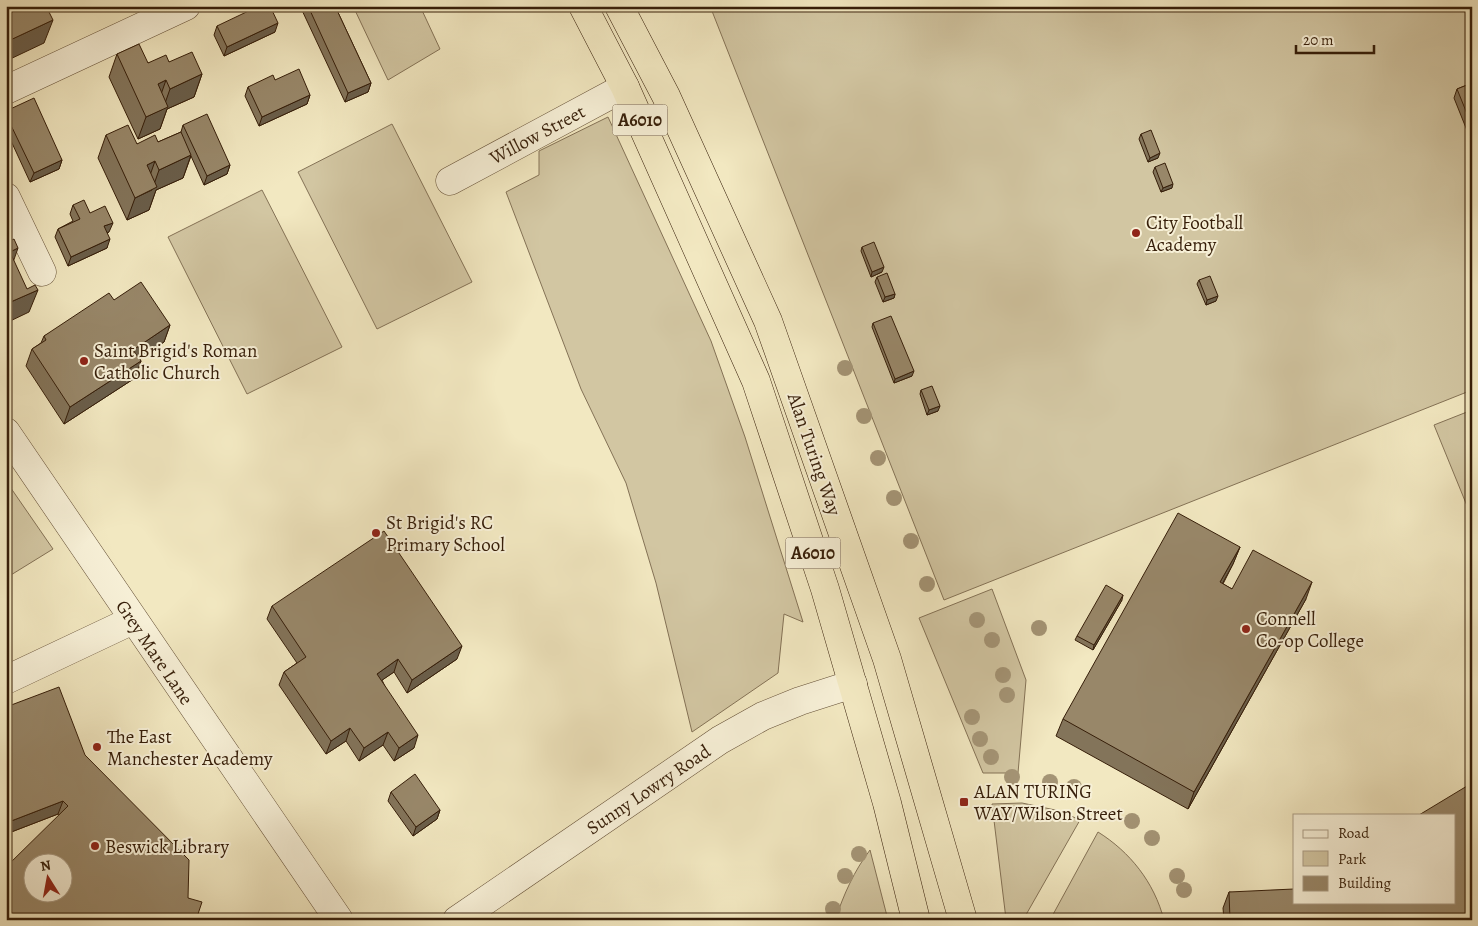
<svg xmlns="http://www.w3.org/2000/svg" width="1478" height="926" viewBox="0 0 1478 926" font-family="Alegreya,serif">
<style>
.green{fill:#d2c6a2;stroke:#847256}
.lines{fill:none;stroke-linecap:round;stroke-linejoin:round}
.minor-casing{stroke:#655037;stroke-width:29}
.highway-casing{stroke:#361e09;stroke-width:29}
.minor{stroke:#f7f0d7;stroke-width:28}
.highway{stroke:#f2e8c1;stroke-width:28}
.tree{fill:#a49475}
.wall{fill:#83745a;stroke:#361e09}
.shaded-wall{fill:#6a5e4a;stroke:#361e09}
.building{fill:#988769;stroke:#361e09;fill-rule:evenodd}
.poi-dot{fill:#8f2418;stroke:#f7f0d7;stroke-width:2}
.labels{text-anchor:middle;stroke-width:4;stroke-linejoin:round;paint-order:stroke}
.shield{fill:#f7f0d7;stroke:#705d47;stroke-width:1}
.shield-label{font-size:18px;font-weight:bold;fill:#361e09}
.street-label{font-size:19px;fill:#361e09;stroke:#f7f0d7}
.poi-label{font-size:19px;fill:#361e09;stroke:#f7f0d7;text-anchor:start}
</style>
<rect width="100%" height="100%" fill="#f2e8c1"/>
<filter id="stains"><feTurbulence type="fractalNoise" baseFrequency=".004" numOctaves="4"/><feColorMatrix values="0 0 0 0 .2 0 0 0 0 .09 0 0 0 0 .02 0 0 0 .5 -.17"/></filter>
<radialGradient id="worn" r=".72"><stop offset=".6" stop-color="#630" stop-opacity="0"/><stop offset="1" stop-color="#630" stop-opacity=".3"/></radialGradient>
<path class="green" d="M353,6H420L440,49L388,80Z
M710,6H1472V390L944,600Z
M608,117L711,341L745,437L803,622L784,614L778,673L692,732L656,583L626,483L581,389L506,192L539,175V151Z
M392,124L472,282L377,329L298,172Z
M262,190L342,347L247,394L168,237Z
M1472,410V518L1434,425Z
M6,481L53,549L6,578Z
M992,589L1026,680L1018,773H983L919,618Z
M1022,803L1060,811L1080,820L1023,920L1006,919L992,804Z
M1098,832C1130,852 1154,882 1164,920H1050Z
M870,850L888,920H835C844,894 854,871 870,850Z"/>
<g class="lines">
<g class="minor-casing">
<path id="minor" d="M6,90L186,6
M450,181L625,87
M6,197L42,272
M6,432L339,920
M6,680L133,620
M457,920L720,740L763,716L800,701L853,684"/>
</g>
<g class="highway-casing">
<path id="highway" d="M583,6L625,87L756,381L825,589L887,803L916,920
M619,6L666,96L768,321L887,659L963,920"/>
</g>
<use href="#minor" class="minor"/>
<use href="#highway" class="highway"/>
</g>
<g class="tree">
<circle cx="845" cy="368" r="8"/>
<circle cx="864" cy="416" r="8"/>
<circle cx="878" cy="458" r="8"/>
<circle cx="894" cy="498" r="8"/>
<circle cx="911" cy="541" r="8"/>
<circle cx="927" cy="584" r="8"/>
<circle cx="977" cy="620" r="8"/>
<circle cx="1039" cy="628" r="8"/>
<circle cx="992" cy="640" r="8"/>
<circle cx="1003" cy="675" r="8"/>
<circle cx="1007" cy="695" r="8"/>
<circle cx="972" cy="717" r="8"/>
<circle cx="980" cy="739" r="8"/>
<circle cx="991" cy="757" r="8"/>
<circle cx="1012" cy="777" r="8"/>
<circle cx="1050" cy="782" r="8"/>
<circle cx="1074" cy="787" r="8"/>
<circle cx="1132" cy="821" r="8"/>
<circle cx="1152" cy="838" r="8"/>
<circle cx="859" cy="854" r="8"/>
<circle cx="845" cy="876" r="8"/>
<circle cx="1177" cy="876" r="8"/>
<circle cx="1184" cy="890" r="8"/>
<circle cx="833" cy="909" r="8"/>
</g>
<path class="wall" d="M300,6H335L371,83L368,92L345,102Z
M217,26L275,32L224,56L214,35Z
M117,54L148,63L169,62L202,74L194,97L167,109L160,129L138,139L109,77Z
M275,80L310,95L307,104L259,126L245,96L248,87Z
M1472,83V143L1454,98L1457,89Z
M6,111L62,160L59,169L30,182L6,130Z
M183,125L230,165L227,174L204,185L191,156L183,178L156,190L149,210L127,220L98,158L106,135L137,144L158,142L181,132Z
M1141,134L1158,158L1148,162L1139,139Z
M1155,167L1172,188L1161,192L1153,172Z
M73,205L90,213L109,232L107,233V248L68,266L55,237L58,229L73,221L70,214Z
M862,247L882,272L871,277L861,251Z
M877,277L895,294L894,298L883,302L875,282Z
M1199,280L1216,301L1206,305L1197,284Z
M114,300L170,325L164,342L139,358L141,361L135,378L64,424L26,366L32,349L41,343L44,336Z
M873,323L912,376L894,383L872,327Z
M921,390L938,411L927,415L920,394Z
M1240,547L1233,564L1223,584L1232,589L1306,599L1188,809L1056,736L1063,719Z
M1122,600L1093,650L1075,640L1077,636Z
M272,606L457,659L407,693L394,672L382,680L414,748L394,761L383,745L359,761L346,741L326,754L279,685L284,672L297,663L267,619Z
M85,755L188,898L58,814L6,834Z
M391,792L440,810L437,819L413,836L388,801Z
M1229,892L1294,902L1472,920H1224L1223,908Z"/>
<path class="shaded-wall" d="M53,20L44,43L6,61V42Z
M278,23L275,32L224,56L227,47Z
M202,74L194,97L167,109L160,129L138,139L146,117L163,109L170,89Z
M166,80L158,103V84Z
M371,83L368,92L345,102L348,93Z
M310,95L307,104L259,126L262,117Z
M1160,153L1158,158L1148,162L1150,158Z
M191,155L183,178L156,190L149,210L127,220L135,198L152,190L159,170Z
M62,160L59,169L30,182L34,173Z
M155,161L147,184V165Z
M230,165L227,174L204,185L207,176Z
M1173,184L1172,188L1161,192L1163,188Z
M113,223L109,232L101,235L104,226Z
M110,239L107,248L68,266L71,257Z
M18,248L10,271V252Z
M884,267L882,272L871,277L872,272Z
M38,290L29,312L6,323V304Z
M895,294L894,298L883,302L885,297Z
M1218,296L1216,301L1206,305L1207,300Z
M170,325L164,342L127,366L133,350Z
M141,361L135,378L64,424L70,407Z
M914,371L912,376L894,383L895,379Z
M940,406L938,411L927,415L929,410Z
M1240,547L1233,564L1214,599L1220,582Z
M1312,582L1306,599L1188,809L1194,792Z
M1123,595L1122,600L1093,650L1094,645Z
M462,646L457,659L407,693L412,680Z
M398,659L394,672L372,687L377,674Z
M350,728L346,741L326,754L331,741Z
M388,732L383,745L359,761L364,748Z
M418,735L414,748L394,761L399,748Z
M63,801L58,814L6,834V823Z
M440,810L437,819L413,836L416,827Z"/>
<path class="building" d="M6,6H46L53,20L6,42Z
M259,6H270L278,23L227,47L217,26Z
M308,6H335L371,83L348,93Z
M139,44L148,63L166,55L169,62L192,52L202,74L170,89L166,80L158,84L168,107L146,117L117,54Z
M299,69L310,95L262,117L248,87L273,75L275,80Z
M1472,83V126L1457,89Z
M34,98L62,160L34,173L6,115V111Z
M207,114L230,165L207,176L183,125Z
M128,125L137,144L155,135L158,142L181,132L191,155L159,170L155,161L147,165L157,187L135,198L106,135Z
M1151,130L1160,153L1150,158L1141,134Z
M1165,163L1173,184L1163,188L1155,167Z
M84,200L90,213L105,206L113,223L104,226L110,239L71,257L58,229L80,219L73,205Z
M14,239L18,248L10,252L27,289L35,285L38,290L6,304V243Z
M874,242L884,267L872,272L862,247Z
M887,273L895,294L885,297L877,277Z
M1210,276L1218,296L1207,300L1199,280Z
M141,282L170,325L133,350L141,361L70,407L32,349L46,340L44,336L109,293L114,300Z
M891,316L914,371L895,379L873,323Z
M932,386L940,406L929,410L921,390Z
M1178,513L1240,547L1220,582L1232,589L1253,550L1312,582L1194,792L1063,719Z
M384,531L462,646L412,680L398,659L377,674L418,735L399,748L388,732L364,748L350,728L331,741L284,672L306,657L272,606Z
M1106,585L1123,595L1094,645L1077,636Z
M59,687L85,755L189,860L188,898L202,902L196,920H6V867L68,806L63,801L6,823V707ZM32,864H62V894H32Z
M415,774L440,810L416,827L391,792Z
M1472,783V920H1230L1229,892L1294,889V902H1454V815H1419Z"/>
<g class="poi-dot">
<circle cx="1136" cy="233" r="5"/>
<circle cx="84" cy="361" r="5"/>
<circle cx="376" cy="533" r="5"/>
<circle cx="1246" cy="629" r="5"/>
<circle cx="97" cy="747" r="5"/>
<rect x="959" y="797" width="10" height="10" rx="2.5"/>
<circle cx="95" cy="846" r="5"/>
</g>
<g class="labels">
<g class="shield">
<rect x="612.5" y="104.5" width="55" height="31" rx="4"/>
<rect x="785.5" y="537.5" width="55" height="31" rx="4"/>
</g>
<g class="shield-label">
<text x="640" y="126">A6010</text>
<text x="813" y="559">A6010</text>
</g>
<g class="street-label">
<text transform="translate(537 134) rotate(-28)" y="7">Willow Street</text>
<text transform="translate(815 454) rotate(71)" y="7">Alan Turing Way</text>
<text transform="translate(155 652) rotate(56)" y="7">Grey Mare Lane</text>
<text transform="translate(648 789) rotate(-34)" y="7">Sunny Lowry Road</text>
</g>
<g class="poi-label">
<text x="1146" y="229">City Football<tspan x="1146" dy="22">Academy</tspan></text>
<text x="94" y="357">Saint Brigid's Roman<tspan x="94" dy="22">Catholic Church</tspan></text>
<text x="386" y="529">St Brigid's RC<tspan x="386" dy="22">Primary School</tspan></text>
<text x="1256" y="625">Connell<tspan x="1256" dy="22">Co-op College</tspan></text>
<text x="107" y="743">The East<tspan x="107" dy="22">Manchester Academy</tspan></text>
<text x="974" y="798">ALAN TURING<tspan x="974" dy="22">WAY/Wilson Street</tspan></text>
<text x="105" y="853">Beswick Library</text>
</g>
</g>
<rect width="1478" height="926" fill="none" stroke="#f2e8c1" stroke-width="25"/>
<rect x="8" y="8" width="1463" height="911" fill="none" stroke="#361e09" stroke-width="2.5"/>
<rect x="12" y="12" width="1453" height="901" fill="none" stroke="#361e09"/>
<rect x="1293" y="814" width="162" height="90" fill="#f7f0d7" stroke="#aa9c85"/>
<rect x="1303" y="830" width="25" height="8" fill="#f7f0d7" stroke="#aa9c85"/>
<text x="1338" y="838" font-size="15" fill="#361e09">Road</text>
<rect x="1303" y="851" width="25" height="15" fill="#d2c6a2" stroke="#aa9c85"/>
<text x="1338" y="864" font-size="15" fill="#361e09">Park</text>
<rect x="1303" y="876" width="25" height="15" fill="#988769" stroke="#aa9c85"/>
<text x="1338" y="888" font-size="15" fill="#361e09">Building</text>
<g transform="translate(48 878) rotate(349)"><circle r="24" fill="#f7f0d7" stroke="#aa9c85"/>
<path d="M0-4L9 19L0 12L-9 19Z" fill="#8f2418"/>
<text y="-8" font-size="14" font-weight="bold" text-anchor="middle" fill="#361e09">N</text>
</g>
<path d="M1296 45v8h78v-8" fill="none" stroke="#361e09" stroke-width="2.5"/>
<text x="1303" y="45" font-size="15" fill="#361e09" stroke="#f7f0d7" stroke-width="4" paint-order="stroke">20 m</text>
<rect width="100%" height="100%" filter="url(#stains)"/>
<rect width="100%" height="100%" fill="url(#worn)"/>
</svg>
